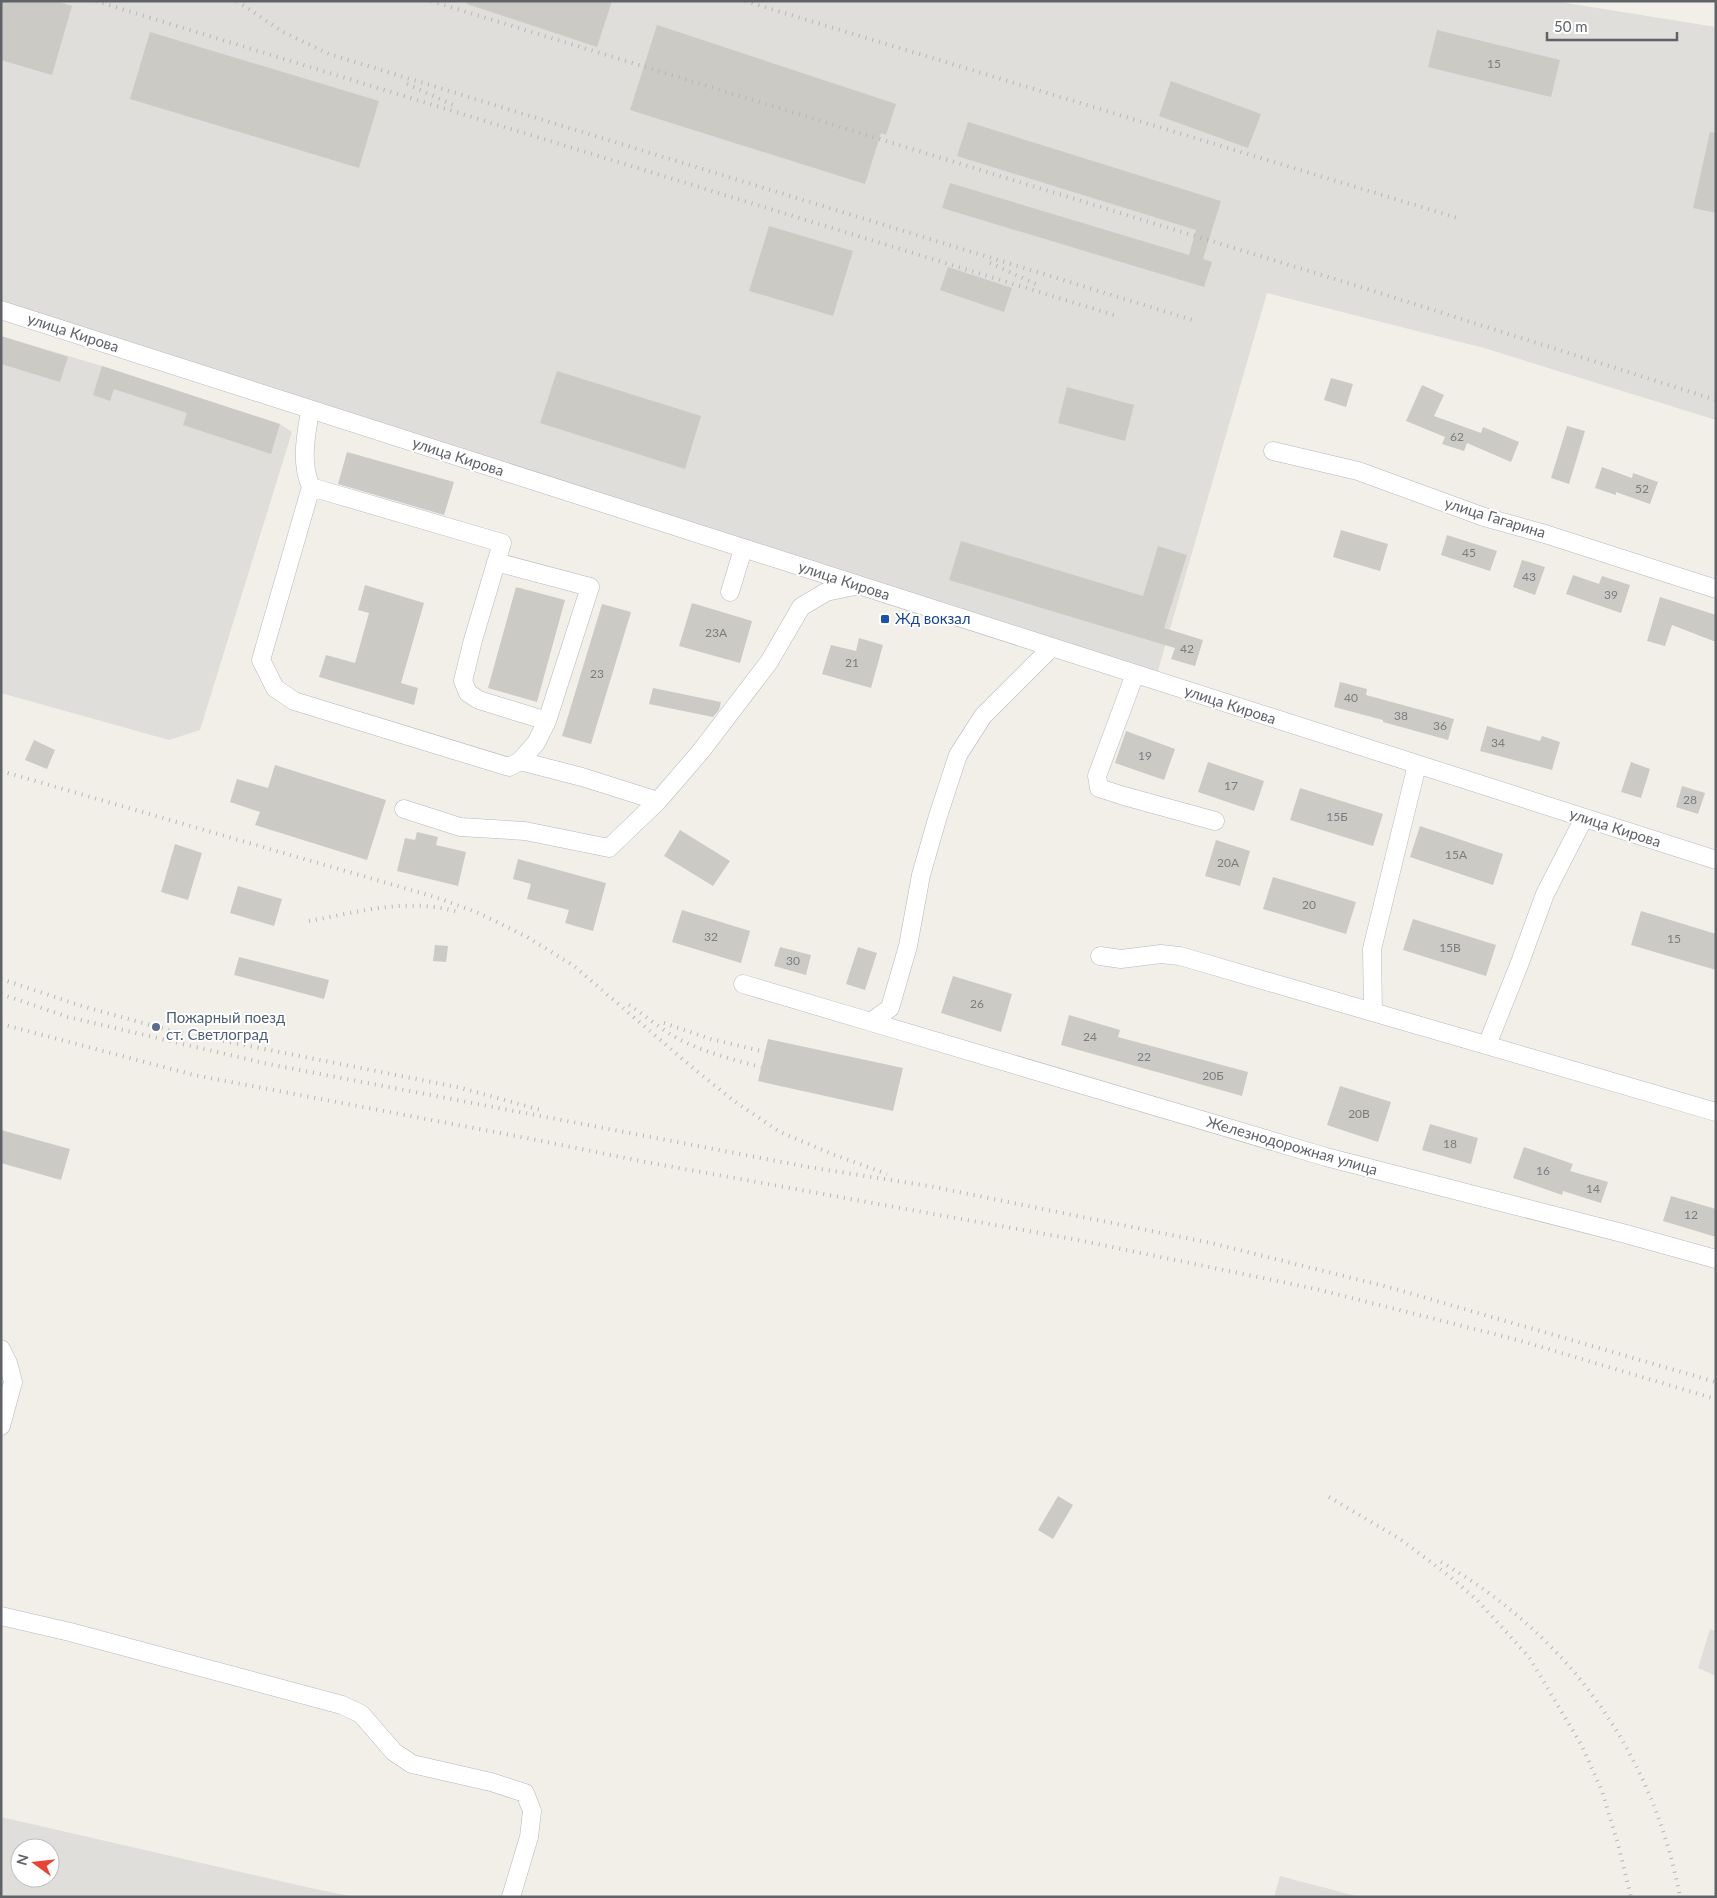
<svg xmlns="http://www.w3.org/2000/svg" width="1717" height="1898" viewBox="0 0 1717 1898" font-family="Lato,sans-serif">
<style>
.industrial{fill:#e0deda;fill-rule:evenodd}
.building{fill:#cccac5}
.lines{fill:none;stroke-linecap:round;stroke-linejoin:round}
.minor-casing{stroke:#b5b8bc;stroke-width:19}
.minor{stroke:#fff;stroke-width:18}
.rail{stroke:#b6b7b8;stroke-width:4;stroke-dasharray:1 6;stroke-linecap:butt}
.transit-dot{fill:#1a4fb4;stroke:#fff;stroke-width:2}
.service-dot{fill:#5c6f8a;stroke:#fff;stroke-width:2}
.labels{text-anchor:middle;stroke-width:4;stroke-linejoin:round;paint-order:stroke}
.number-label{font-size:12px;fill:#7a7d7f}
.street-label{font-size:15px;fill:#5f6368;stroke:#fff}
.transit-label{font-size:15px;fill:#164399;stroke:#fff;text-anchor:start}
.service-label{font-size:15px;fill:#4e5e75;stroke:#fff;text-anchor:start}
</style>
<rect width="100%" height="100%" fill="#f1efe8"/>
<path class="industrial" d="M1,1H1554L1716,27V420L1484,348L1267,293L1155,681L1,310Z
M1,336L102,366L280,424L292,432L200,730L169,740L1,693Z
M1710,1629L1716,1631V1676L1698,1668Z
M1,1817L311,1888L355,1897H1ZM20,1848H50V1878H20Z
M1280,1876L1360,1897H1274Z"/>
<path class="building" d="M1,1H56L72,6L52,75L1,60Z
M467,1H612L597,47L467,4Z
M657,25L896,104L886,135L881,133L865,184L630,110Z
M1437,30L1560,60L1551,97L1428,67Z
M150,32L379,101L359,168L130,99Z
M1171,81L1261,114L1248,148L1159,116Z
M968,122L1221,201L1203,259L1212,262L1204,287L942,208L950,183L1189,255L1196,230L957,156Z
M1710,132L1716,133V213L1693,208Z
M769,226L853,251L833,316L749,291Z
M948,267L1012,288L1004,312L940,290Z
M1,336L68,357L60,382L1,364Z
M102,366L280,424L271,454L183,425L187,413L114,389L110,401L93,395Z
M557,371L701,416L685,469L540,423Z
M1331,378L1353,384L1346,407L1324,400Z
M1422,385L1444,395L1434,416L1481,433L1483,427L1519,442L1511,462L1467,443L1464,451L1442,444L1445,437L1406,421Z
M1067,387L1134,405L1125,441L1058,423Z
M1567,426L1585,431L1569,484L1551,478Z
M347,452L454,482L444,515L338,484Z
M1602,467L1632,478L1633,473L1658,482L1650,504L1616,492V495L1595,488Z
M1341,530L1388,544L1380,571L1333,557Z
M1447,535L1497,551L1490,571L1441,555Z
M961,541L1143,596L1158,546L1187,555L1164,628L1203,640L1195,666L1171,659L1175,648L949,580Z
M1522,560L1545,567L1535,595L1513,587Z
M1573,575L1599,584L1602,576L1630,585L1621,613L1566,594Z
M365,585L424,603L401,683L418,688L414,705L319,677L326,655L355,663L369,613L358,610Z
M516,587L565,600L537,702L488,688Z
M1660,597L1716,615V642L1672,625L1665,646L1647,641Z
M692,603L752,621L740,663L679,646Z
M602,604L631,612L591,744L562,736Z
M859,638L883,645L871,688L822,674L831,645L856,651Z
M1340,682L1367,689L1366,695L1454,719L1448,740L1383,722V720L1334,707Z
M653,688L721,702L719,710L713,717L649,704Z
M1487,726L1540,741L1542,736L1560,742L1552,770L1480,751Z
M1126,731L1175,749L1164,780L1115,763Z
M34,740L55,750L47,769L25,760Z
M1208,762L1264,781L1254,811L1198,792Z
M1631,762L1650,769L1641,798L1621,792Z
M275,765L386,800L367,860L255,825L260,812L230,802L237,779L268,788Z
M1682,786L1705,793L1698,814L1676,807Z
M1300,788L1383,814L1373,846L1290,820Z
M1420,826L1503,854L1493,885L1410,857Z
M680,830L730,861L713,886L664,856Z
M417,832L438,837L436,845L466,852L458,886L397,871L405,838L415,840Z
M1216,840L1250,851L1240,886L1205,876Z
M175,844L202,853L188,900L161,892Z
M518,859L606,883L593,931L565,923L569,910L527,899L531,884L513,879Z
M1273,877L1356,902L1346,934L1263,909Z
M238,886L282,899L274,926L230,913Z
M682,910L750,931L741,963L672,942Z
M1641,911L1716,934V970L1631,945Z
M1413,919L1496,945L1486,976L1403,950Z
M435,945L448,946L446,962L433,961Z
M780,947L811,955L806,975L774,966Z
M858,947L877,953L865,990L846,984Z
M239,957L329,980L324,999L234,975Z
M953,976L1012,994L1001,1032L941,1013Z
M1069,1015L1120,1030L1118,1037L1248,1072L1242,1096L1061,1045Z
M768,1039L903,1068L893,1111L758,1081Z
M1340,1086L1391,1102L1378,1142L1327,1125Z
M1430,1124L1478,1138L1471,1164L1422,1150Z
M1,1130L70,1149L61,1180L1,1163Z
M1524,1147L1573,1164L1570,1171L1608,1182L1601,1203L1563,1191L1562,1195L1513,1178Z
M1671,1196L1716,1209V1237L1663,1221Z
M1058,1496L1073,1505L1053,1539L1038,1530Z"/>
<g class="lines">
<g class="minor-casing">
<path id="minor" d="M1,310L1716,860
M309,417C305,441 301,464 311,487L502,543L473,640L463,681L468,693L479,700L547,721L536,743L520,761L582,777L658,801
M1273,451L1358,471L1484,517L1545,534L1716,589
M311,487L261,660L275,688L294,701L509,767L520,761
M496,562L590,587L547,721
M730,592L743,549
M1135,674L1097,776L1099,788L1124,796L1215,821
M404,809L460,827L525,831L609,848L658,801L701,751L769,662L801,607L826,592L855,586
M1100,956L1121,959L1161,954L1180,956L1716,1112
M743,984L871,1022L890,1008L908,946L921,875L938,816L958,755L983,716L1051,648
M1373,1012L1372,949L1417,765
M871,1022L1326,1157L1626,1234L1716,1259
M1487,1045L1519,965L1545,894L1584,818
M1,1349L8,1363L13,1382L1,1426
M1,1616L70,1632L342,1705L361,1714L394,1752L412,1764L491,1782L525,1793L532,1811L529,1837L511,1897"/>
</g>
<use href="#minor" class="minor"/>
<path class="rail" d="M96,1L1117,316
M237,1L283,32L329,54L1196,321
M431,1L1364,288L1716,400
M745,1L1461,219
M407,84L453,105
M990,263L1040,286
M1,771L435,897L476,912L499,923L527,937L574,966L693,1068L734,1101L780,1132L832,1154L887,1174
M309,921C358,912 409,897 458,912
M1,979L82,1006L168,1030L457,1087L541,1110
M1,994L68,1017L268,1064L808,1167L929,1186L1211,1243L1392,1288L1716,1382
M629,1005C643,1014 656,1025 670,1034C698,1051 731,1059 761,1067
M664,1023L711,1039L765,1052
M1,1024L194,1075L537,1140L640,1161L1078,1240L1316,1289L1518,1340L1716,1399
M1329,1497L1400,1539L1448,1575L1477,1600L1529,1657L1582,1746L1602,1791L1618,1844L1631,1897
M1441,1562C1568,1635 1653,1753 1680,1897"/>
</g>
<rect class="transit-dot" x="880" y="614" width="10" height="10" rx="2.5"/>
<circle class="service-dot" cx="156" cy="1027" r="5"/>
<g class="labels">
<g class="number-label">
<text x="1494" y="68">15</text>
<text x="1457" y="441">62</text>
<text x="1642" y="493">52</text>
<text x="1469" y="557">45</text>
<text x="1529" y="581">43</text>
<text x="1611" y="599">39</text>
<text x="716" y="637">23А</text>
<text x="1187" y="653">42</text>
<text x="852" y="667">21</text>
<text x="597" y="678">23</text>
<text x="1351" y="702">40</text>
<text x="1401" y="720">38</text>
<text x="1440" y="730">36</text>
<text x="1498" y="747">34</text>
<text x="1145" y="760">19</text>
<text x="1231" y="790">17</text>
<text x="1690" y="804">28</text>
<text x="1337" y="821">15Б</text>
<text x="1456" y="859">15А</text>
<text x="1228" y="867">20А</text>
<text x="1309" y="909">20</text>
<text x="711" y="941">32</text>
<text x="1674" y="943">15</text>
<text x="1450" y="952">15В</text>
<text x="793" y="965">30</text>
<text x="977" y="1008">26</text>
<text x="1090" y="1041">24</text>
<text x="1144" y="1061">22</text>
<text x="1213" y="1080">20Б</text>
<text x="1359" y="1118">20В</text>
<text x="1450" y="1148">18</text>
<text x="1543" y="1175">16</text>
<text x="1593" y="1193">14</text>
<text x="1691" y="1219">12</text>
</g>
<g class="street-label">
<text transform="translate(73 333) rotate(18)" y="5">улица Кирова</text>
<text transform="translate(458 457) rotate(18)" y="5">улица Кирова</text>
<text transform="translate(1495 518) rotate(17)" y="5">улица Гагарина</text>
<text transform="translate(844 581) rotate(18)" y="5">улица Кирова</text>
<text transform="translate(1230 705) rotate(18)" y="5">улица Кирова</text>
<text transform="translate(1615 828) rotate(18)" y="5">улица Кирова</text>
<text transform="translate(1292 1146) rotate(16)" y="5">Железнодорожная улица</text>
</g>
<g class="transit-label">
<text x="895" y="624">Жд вокзал</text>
</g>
<g class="service-label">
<text x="166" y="1023">Пожарный поезд<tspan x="166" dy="17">ст. Светлоград</tspan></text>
</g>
</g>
<rect width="1717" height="1898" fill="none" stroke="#5f6368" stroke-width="5"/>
<g transform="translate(35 1863) rotate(285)"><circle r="24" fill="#ffffff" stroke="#bfc1c3"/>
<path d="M0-4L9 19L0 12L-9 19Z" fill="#ea4335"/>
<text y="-8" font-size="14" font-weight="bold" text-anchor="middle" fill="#5f6368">N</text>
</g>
<path d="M1547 32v8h130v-8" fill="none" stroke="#5f6368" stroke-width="2.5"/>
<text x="1554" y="32" font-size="15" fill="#5f6368" stroke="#ffffff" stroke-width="4" paint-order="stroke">50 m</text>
</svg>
